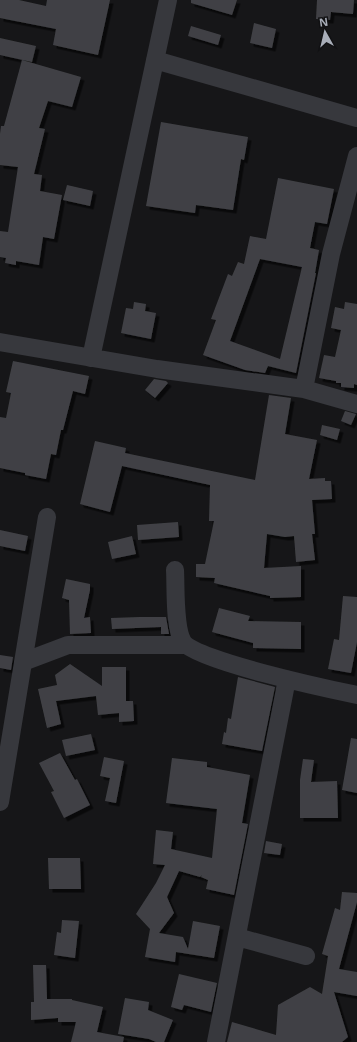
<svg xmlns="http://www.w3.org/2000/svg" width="357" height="1042" viewBox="0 0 357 1042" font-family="'Noto Sans',sans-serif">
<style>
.building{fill:#404145;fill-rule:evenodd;filter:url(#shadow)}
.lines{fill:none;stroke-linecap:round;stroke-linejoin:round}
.minor{stroke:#37383d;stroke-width:18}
</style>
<defs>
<filter id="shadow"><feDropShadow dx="3.5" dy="3.5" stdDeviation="0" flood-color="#0009"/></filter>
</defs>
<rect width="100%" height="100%" fill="#161618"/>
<path class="building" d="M0,0H19L46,6L47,0H110L98,55L53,45L56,29L0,18Z
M191,0H237L232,15L191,3Z
M317,0H354L353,14L331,12L330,20L316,19Z
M254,23L276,29L272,48L250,43Z
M191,26L221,35L218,45L188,36Z
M0,38L36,46L32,62L0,55Z
M22,60L81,77L72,107L48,101L39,128L45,129L34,174L42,175L40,191L62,195L54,239L43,237L39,265L16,261V265L5,263L6,258L0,257V231L8,232L18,167L0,165V134L1,126H4Z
M161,122L248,137L244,160L241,159L233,210L196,205L195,213L146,206Z
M278,178L334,189L327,224L315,222L310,248L319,250L315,273H316L296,373L268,366L265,373L245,370L203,355L216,320L211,319L228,274L232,276L238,262L244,264L250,236L266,239ZM260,259L302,267L280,359L230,341Z
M67,185L93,191L90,206L63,200Z
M134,302L146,304L145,311L156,313L151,339L121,333L126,308L133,309Z
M345,302L357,304V385L354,384V388L341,387V383H336V381L319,378L324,355L335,357L341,330L331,328L335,307L344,309Z
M13,361L89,376L85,394L73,391L63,430H61L56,455L51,454L46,479L25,475V473L0,468V417L6,418L11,393L6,392Z
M154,379L166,381L168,383L155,398L145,390Z
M269,395L291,398L285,434L317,440L309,479L325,478V481H331L332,499L312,500L315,534H312L315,560L296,562L294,536L285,537L267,534L264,568L301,566V597L270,598V596L214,583L215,578L196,577V564H205L214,521H209L210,485L122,466L110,512L80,504L95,441L126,448L125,453L255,480Z
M345,411L356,414L351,425L341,421Z
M322,425L340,429L337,440L320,435Z
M178,522L179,537L138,540L137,525Z
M0,530L28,536L25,551L0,546Z
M132,536L136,554L112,559L108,542Z
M66,579L90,584V590L84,618L90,617L91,633L70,634L69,600L62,598Z
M343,596L357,597V642L351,673L328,669L334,639L339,640Z
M219,608L250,616L248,621L301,622V649L253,648V643L212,632Z
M140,617H166L169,634H161V627L112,629L111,618Z
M0,655L13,657L11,670L0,668Z
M70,664L102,686V667H126V701H133L134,721L119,722V713L98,715L96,696L56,701L61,724L47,728L38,689L57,685L55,675Z
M238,677L275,687L262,751L222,744L224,732L226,733L228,718L231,719Z
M91,734L95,750L66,756L62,740Z
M351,738L357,739V793L342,790Z
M60,753L75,780L77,779L90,805L64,818L51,792L54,791L39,763Z
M104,757L124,761L116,803L105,801L110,778L100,776Z
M172,758L207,762V767L250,775L242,823L248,824L234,895L206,889L208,880L201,877L202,875L200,877L179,871L167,897L174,913L159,933L183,937L188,949L193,921L220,926L214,958L176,952L175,962L145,957L150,929L136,914L156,883L165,865L153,864L156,830L173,832L171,849L212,858L217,809L166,803Z
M303,759L314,760L311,782L337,781L338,818H300V780Z
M266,841L282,844L280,855L264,853Z
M48,858H80L81,889H49Z
M342,892L357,893V902L339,969L357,972V996L334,992L348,1037L342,1042H227L232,1022L276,1035L278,1005L310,987L322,994L328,956L322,954L335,908L340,910Z
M62,920L79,921L75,958L54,955L57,932L61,933Z
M33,965H46L47,999H72V1000L103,1007L97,1032L124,1037L123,1042H71L76,1022H58V1018L31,1020V1002H34Z
M179,974L217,983L211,1012L184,1005L182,1010L171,1007Z
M125,998L149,1002L148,1010L173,1020L164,1042H156L149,1039L118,1034Z"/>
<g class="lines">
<path class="minor" d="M155,60L357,118
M0,342L157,369L304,389L357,404
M91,358L168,0
M304,389L331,254L357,156
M175,570C176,587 174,628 183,642C197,661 328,689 357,695
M23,662L68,645H186
M0,802L47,517
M237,937L306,956
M216,1042L287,679"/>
</g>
<g transform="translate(325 32) rotate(352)" stroke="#111113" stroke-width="3" paint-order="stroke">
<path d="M0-3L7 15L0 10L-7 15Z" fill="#a8adb8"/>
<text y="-6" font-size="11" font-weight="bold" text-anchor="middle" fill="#a8adb8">N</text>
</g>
</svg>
